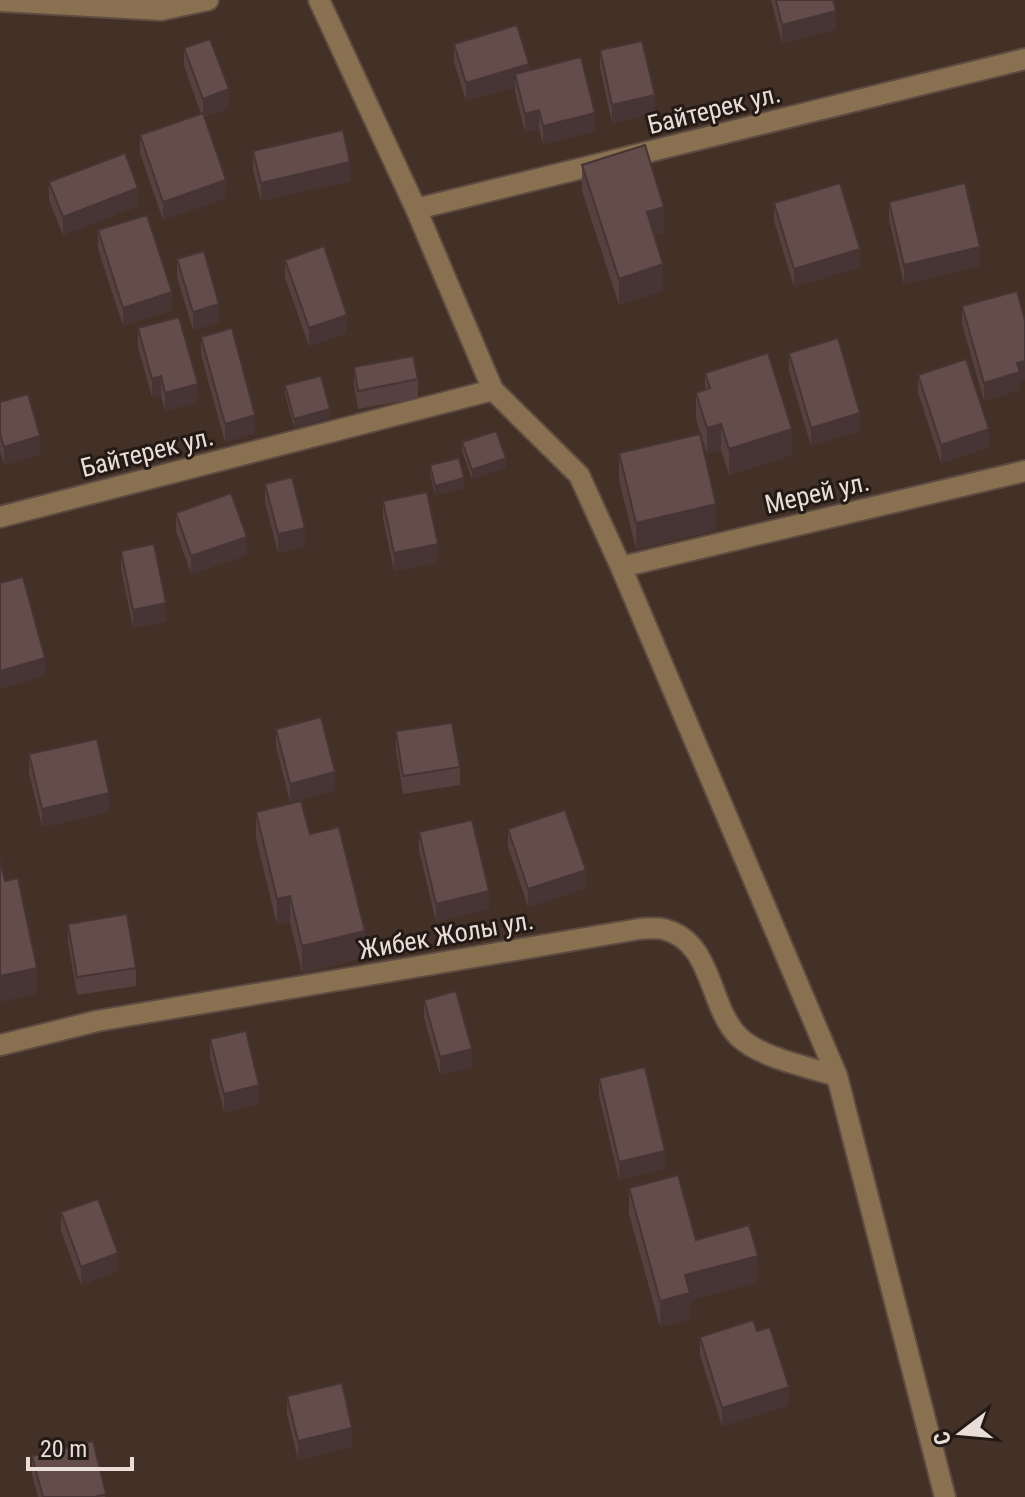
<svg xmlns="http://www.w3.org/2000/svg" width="1025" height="1497" viewBox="0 0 1025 1497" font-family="'Roboto Condensed',sans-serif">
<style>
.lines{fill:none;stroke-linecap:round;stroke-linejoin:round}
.minor-casing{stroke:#5e4c42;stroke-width:24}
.minor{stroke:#897050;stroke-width:20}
.wall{fill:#564140}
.shaded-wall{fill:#463534}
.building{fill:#644c4b;stroke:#463534;stroke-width:2}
.labels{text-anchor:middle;stroke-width:6;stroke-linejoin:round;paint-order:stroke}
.street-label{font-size:26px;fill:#eaddd7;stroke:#231a16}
</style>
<rect width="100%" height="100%" fill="#433026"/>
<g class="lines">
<g class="minor-casing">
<path id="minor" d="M319,0L416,209L493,390L579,475L621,567L837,1076L945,1497
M0,1L161,10L208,0
M416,209L1025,59
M0,517L493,390
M621,567L1025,471
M0,1045L97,1021L639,929C646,929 656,927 663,929C714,941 708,1007 739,1037C761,1058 809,1067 837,1076"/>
</g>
<use href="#minor" class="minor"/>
</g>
<path class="wall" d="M771,0H833L836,29L782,43Z
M454,44L529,70L595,131L543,144L539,129L525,132L515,92V87L466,101L454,62Z
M184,48L229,108L204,117L226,198L163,220L140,153V135L201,114L184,66Z
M600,50L655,113L612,123L600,68Z
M253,151L350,181L261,201L253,170Z
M582,165L664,233L654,236L663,291L619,305L582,191Z
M49,182L138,206L63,235L49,200Z
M889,202L980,266L904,284L889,220Z
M774,203L860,267L794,287L774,221Z
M98,230L172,310L123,326L98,249Z
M177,259L219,322L193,330L177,277Z
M285,260L347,333L309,346L285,278Z
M962,306L1025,321V379L1020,381V390L984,401L962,324Z
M138,328L198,402L165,411L161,395L152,397L138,347Z
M201,337L255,433L225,442L201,355Z
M789,353L860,431L811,446L789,371Z
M354,367L418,379V398L358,409L354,385Z
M705,373L792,455L729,475L721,450L707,454L696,419V393L705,390Z
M918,375L989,447L941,463L918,393Z
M285,385L330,418L294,428L285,394Z
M0,402L40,454L4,465L0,452Z
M462,442L506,467L472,479L462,451Z
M619,453L716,530L636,549L619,480Z
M430,465L464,488L435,495L430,474Z
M265,484L305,546L278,553L265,502Z
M383,501L438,562L394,571L383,519Z
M176,513L247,555L191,574L176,531Z
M121,551L166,621L133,628L121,569Z
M276,729L335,790L290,802L276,747Z
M396,731L460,767V785L403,794L396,750Z
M29,754L109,812L42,827L29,773Z
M256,812L310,834L365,957L302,973L290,922L277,925L256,838Z
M508,829L586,888L528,907L508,847Z
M419,832L489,909L436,922L419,850Z
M68,924L136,968V986L77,995L68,942Z
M424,1000L472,1067L440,1075L424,1018Z
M210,1039L259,1104L224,1112L210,1057Z
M599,1078L665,1169L619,1180L599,1096Z
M629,1188L696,1240L758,1282L690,1300V1319L660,1327L629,1214Z
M61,1212L118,1271L81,1285L61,1231Z
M757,1331L789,1405L722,1426L700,1355V1337Z
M287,1396L352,1446L298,1460L287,1414Z
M32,1456L106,1497H38L32,1475Z"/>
<path class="shaded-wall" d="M836,11V29L782,43V25Z
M529,64V83L515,74V87L466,101V83Z
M229,89V108L203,117V99Z
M655,95V113L612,123V105Z
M539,110V129L525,132V114Z
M595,113V131L543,144V126Z
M350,162V181L261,201V183Z
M226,180V198L163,220V202Z
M138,188V206L63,235V217Z
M664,207V233L647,238V212Z
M980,247V266L904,284V265Z
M860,249V267L794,287V269Z
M663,264V291L619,305V279Z
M172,292V310L123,326V308Z
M219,304V322L193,330V312Z
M347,315V333L309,346V328Z
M1025,361V379L1020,381V390L984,401V383L1017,363Z
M161,376V395L152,397V379Z
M198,384V402L165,411V393Z
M330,409V418L294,428V419Z
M860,413V431L811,446V428Z
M255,415V433L225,442V424Z
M721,424V450L707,454V428Z
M792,429V455L729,475V449Z
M989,429V447L941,463V445Z
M40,436V454L4,465V447Z
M506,458V467L472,479V470Z
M464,478V488L435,495V486Z
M716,504V530L636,549V523Z
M305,528V546L278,553V534Z
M247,537V555L191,574V556Z
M438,544V562L394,571V553Z
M166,603V621L133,628V610Z
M45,658V676L0,689V671Z
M335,772V790L290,802V784Z
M109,793V812L42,827V809Z
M586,870V888L528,907V889Z
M489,891V909L436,922V904Z
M290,896V922L277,925V899Z
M365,931V957L302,973V946Z
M37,968V994L0,1002V976Z
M472,1049V1067L440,1075V1057Z
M259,1085V1104L224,1112V1094Z
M665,1151V1169L619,1180V1162Z
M118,1253V1271L81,1285V1267Z
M758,1256V1282L690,1300V1319L660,1327V1301L685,1275Z
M789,1387V1405L722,1426V1408Z
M352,1428V1446L298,1460V1441Z"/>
<path class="building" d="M776,0H833L836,11L782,25Z
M517,25L529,64L466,83L454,44Z
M210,39L229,89L203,99L184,48Z
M642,41L655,95L612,105L600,50Z
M581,57L595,113L543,126L539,110L525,114L515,74Z
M203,113L226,180L163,202L140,135Z
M343,130L350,162L261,183L253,151Z
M645,145L664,207L647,212L663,264L619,279L582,165Z
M125,153L138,188L63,217L49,182Z
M840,183L860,249L794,269L774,203Z
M965,183L980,247L904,265L889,202Z
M147,215L172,292L123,308L98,230Z
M324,246L347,315L309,328L285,260Z
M204,251L219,304L193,312L177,259Z
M1017,291L1025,321V361L1017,363L1020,372L984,383L962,306Z
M179,317L198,384L165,393L161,376L152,379L138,328Z
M232,328L255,415L225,424L201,337Z
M838,338L860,413L811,428L789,353Z
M768,353L792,429L729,449L721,424L707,428L696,393L710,388L705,373Z
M413,356L418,379L358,391L354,367Z
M966,359L989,429L941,445L918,375Z
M321,376L330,409L294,419L285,385Z
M28,394L40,436L4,447L0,434V402Z
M496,431L506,458L472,470L462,442Z
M700,434L716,504L636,523L619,453Z
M459,458L464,478L435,486L430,465Z
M292,477L305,528L278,534L265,484Z
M427,492L438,544L394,553L383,501Z
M231,493L247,537L191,556L176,513Z
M154,544L166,603L133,610L121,551Z
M23,577L45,658L0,671V583Z
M321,717L335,772L290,784L276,729Z
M452,723L460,767L403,776L396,731Z
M97,739L109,793L42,809L29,754Z
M301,801L310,834L339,827L365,931L302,946L290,896L277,899L256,812Z
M565,810L586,870L528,889L508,829Z
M472,820L489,891L436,904L419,832Z
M0,860L5,881L18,878L37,968L0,976Z
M127,914L136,968L77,977L68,924Z
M456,991L472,1049L440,1057L424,1000Z
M246,1031L259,1085L224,1094L210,1039Z
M645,1067L665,1151L619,1162L599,1078Z
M678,1175L696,1240L749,1225L758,1256L685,1275L690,1293L660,1301L629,1188Z
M98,1199L118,1253L81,1267L61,1212Z
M753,1320L757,1331L770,1327L789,1387L722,1408L700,1337Z
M342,1383L352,1428L298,1441L287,1396Z
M93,1441L106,1494L95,1497H43L32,1456Z"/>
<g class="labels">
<g class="street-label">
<text transform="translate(714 109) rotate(-14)" y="9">Байтерек ул.</text>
<text transform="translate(147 452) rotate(-14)" y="9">Байтерек ул.</text>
<text transform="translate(817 493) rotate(-13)" y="9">Мерей ул.</text>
<text transform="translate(446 935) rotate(-10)" y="9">Жибек Жолы ул.</text>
</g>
</g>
<g transform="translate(961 1433) rotate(254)" stroke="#231a16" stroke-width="6" paint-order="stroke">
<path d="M0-6L14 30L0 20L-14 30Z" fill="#eaddd7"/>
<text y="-12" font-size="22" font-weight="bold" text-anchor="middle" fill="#eaddd7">С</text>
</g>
<path d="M28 1457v12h104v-12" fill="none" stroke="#eaddd7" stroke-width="4"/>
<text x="40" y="1457" font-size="24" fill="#eaddd7" stroke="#231a16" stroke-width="6" paint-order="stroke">20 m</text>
</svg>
